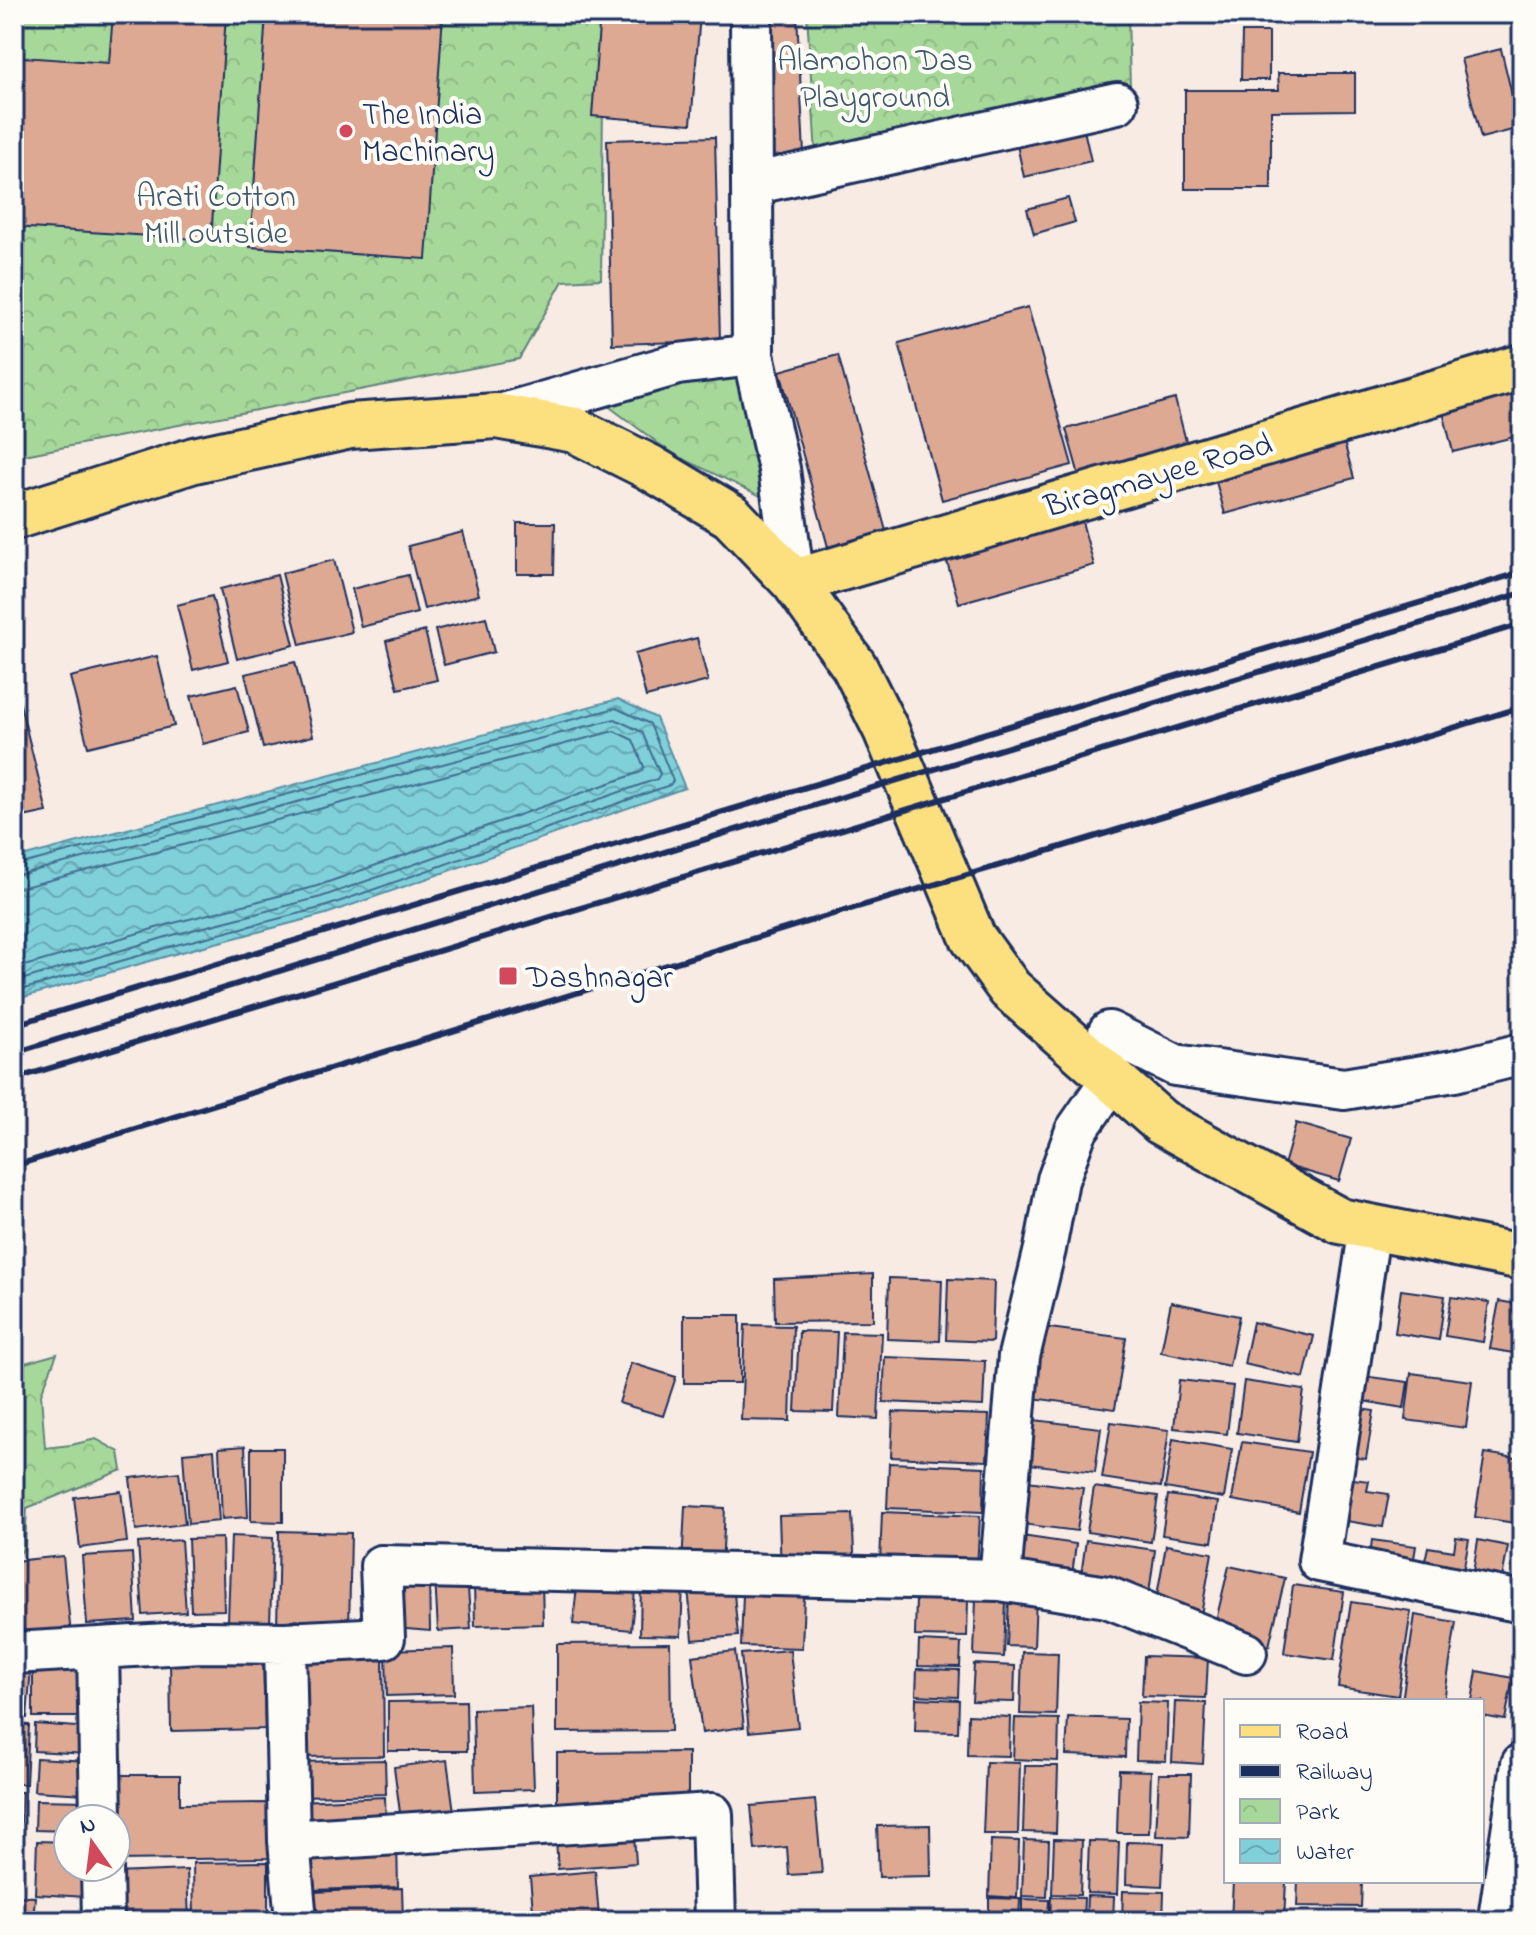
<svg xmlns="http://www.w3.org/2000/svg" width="1536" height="1935" viewBox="0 0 1536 1935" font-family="'Indie Flower',sans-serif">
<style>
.park{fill:url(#park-crowns);stroke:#60847c;stroke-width:2}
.water{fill:url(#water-waves);stroke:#5890a8;stroke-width:2}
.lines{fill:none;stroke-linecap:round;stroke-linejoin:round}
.shore{stroke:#436f90;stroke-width:2}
.building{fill:#dea993;stroke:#1b2f5e;stroke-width:2}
.minor-casing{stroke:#1b2f5e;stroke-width:46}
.major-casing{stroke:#1b2f5e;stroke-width:50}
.minor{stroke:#fdfcf7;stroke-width:40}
.major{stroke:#fce080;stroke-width:44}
.rail{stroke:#1b2f5e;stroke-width:6}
.poi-dot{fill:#d1495b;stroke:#fdfcf7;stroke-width:3}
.labels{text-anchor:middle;stroke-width:8;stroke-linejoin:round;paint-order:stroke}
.park-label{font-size:32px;fill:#3e596d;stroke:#fdfcf7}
.poi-label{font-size:32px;fill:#1b2f5e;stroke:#fdfcf7;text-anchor:start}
.street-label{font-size:32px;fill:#1b2f5e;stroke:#fdfcf7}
</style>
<defs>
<pattern id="park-crowns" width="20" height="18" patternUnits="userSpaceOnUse" patternTransform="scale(2)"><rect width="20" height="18" fill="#a6d899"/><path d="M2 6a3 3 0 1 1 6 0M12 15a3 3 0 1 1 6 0" fill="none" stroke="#8eba86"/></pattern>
<pattern id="water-waves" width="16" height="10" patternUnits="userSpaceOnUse" patternTransform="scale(2)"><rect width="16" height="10" fill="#80d0da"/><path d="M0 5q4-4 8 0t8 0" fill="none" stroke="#68a9b4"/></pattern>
</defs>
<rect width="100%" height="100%" fill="#f7ebe3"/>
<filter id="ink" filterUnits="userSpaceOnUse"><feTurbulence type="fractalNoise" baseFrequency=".0125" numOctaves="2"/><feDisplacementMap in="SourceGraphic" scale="16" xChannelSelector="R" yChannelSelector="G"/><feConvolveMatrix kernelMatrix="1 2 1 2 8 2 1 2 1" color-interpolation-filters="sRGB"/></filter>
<g filter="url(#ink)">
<path class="park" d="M14,14H604L601,279L563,281L519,359L14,457Z
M807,14H1128L1130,89L816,155Z
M747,373L773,502L671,453L591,393Z
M57,1354L41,1394L45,1448L71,1445L96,1439L119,1452L122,1470L27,1508L25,1547L14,1561V1366Z"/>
<path class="water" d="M618,699L656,718L685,788L326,914L178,953L14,1000V859Z"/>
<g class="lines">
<path class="shore" d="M14,866L616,708L650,724L673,781L670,785L324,907L176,945L14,992
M14,876L615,719L642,732L660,774L657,779L321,897L173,935L14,982
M14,888L24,887L614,731L633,740L644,767L641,772L317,886L170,924L14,969"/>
</g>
<path class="building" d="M113,14H226L211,240L14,227V180L22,57L109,63Z
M266,14H443L426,259L250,247Z
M600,14H700L691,124L592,116Z
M756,14H797L804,154L764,156Z
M1242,32H1269V80H1241Z
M1501,49L1520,128L1481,138L1461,59Z
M1278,73H1355V110L1271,111V189H1185V90H1279Z
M1084,130L1091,161L1024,177L1017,145Z
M715,137L720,341L612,344L607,140Z
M1068,198L1075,222L1034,234L1027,209Z
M1028,307L1072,465L942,500L899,343Z
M838,355L886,531L828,547L780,371Z
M1522,393V435L1453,452L1443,412Z
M1175,399L1187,445L1079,475L1066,429Z
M1342,435L1354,478L1225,514L1213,471Z
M1079,511L1094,565L959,603L943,548Z
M517,523H555L554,574H517Z
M463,532L479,595L424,609L408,546Z
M334,560L352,632L300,645L282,573Z
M277,575L294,645L237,659L220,589Z
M408,575L417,613L361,627L352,589Z
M212,596L228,661L193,670L177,605Z
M486,617L494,652L444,665L435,630Z
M425,631L437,680L398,689L386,641Z
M697,638L708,681L646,697L635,654Z
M157,656L174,726L88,747L70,677Z
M295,662L313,736L263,748L245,674Z
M237,685L249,732L203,744L191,696Z
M14,688H16L47,812L14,819Z
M1296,1123L1351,1139L1339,1181L1284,1165Z
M873,1274V1321L775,1322L774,1279Z
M889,1278L942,1280L940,1341L887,1339Z
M948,1279L994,1281L992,1342L946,1340Z
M1401,1290L1445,1296L1439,1340L1395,1333Z
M1451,1297L1489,1302L1483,1342L1445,1336Z
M1499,1301L1522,1305V1337L1519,1354L1490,1349Z
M1171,1302L1239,1316L1229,1366L1161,1352Z
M684,1315H740V1383H684Z
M1253,1322L1314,1336L1304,1378L1244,1364Z
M745,1325L793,1326L790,1421L741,1420Z
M1042,1327L1126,1338L1115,1409L1032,1398Z
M799,1331L837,1332L833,1412L795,1411Z
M843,1332L882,1333L878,1419L839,1417Z
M885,1357L985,1361L983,1406L883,1402Z
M631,1363L676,1377L663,1416L619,1403Z
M1411,1373L1472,1381L1466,1428L1405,1420Z
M1355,1375L1408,1382L1404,1408L1351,1399Z
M1179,1380L1233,1386L1227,1434L1174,1428Z
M1244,1381L1304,1390L1297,1442L1237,1433Z
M1348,1407L1374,1411L1366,1459L1340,1456Z
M893,1412L989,1415L987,1461L891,1457Z
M1034,1420L1101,1428L1095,1472L1029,1464Z
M1111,1422L1169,1430L1161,1487L1102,1478Z
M1173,1439L1232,1449L1224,1498L1165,1488Z
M1242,1442L1309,1452L1299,1512L1232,1500Z
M245,1446L248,1517L222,1519L219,1448Z
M251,1448H283V1522L251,1521Z
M214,1450L219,1521L188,1524L183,1453Z
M1485,1453L1522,1459V1524L1475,1517Z
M889,1463L984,1467L983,1512L887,1508Z
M179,1472L185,1524L136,1530L130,1478Z
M1346,1478L1369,1481L1367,1491L1389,1494L1383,1527L1340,1520Z
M1027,1481L1083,1488L1077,1531L1021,1524Z
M1094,1487L1158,1496L1151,1542L1087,1532Z
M121,1491L127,1542L80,1548L74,1497Z
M1168,1495L1218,1502L1212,1542L1162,1535Z
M685,1506L725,1508L722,1568L682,1567Z
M882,1512L980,1516L977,1567L880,1563Z
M852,1514L855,1570L781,1573L779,1516Z
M279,1531L351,1533L349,1630L277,1628Z
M1015,1535L1076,1544L1071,1583L1009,1574Z
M231,1536L273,1538L270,1623L228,1621Z
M1456,1537L1469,1539L1463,1572L1424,1565L1428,1547L1454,1551Z
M222,1538L224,1610L191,1611L188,1539Z
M181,1540L186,1612L143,1615L138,1543Z
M1086,1540L1155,1550L1148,1600L1079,1590Z
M1372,1540L1416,1546L1412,1570L1369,1564Z
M1478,1540L1508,1546L1501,1584L1472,1579Z
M1166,1545L1212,1553L1201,1615L1155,1607Z
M132,1553L136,1621L87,1624L82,1556Z
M63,1556L71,1635L17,1640L14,1611V1561Z
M1229,1566L1285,1578L1269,1646L1213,1633Z
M429,1575L430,1631L395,1628L396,1581Z
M467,1575L471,1629L438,1631L435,1577Z
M542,1580L543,1624L475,1626L474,1581Z
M641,1582L683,1583L681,1636L640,1635Z
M733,1583L738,1636L693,1640L688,1588Z
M577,1585L635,1591L631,1630L573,1624Z
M1293,1585L1344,1592L1334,1660L1284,1653Z
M743,1594L804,1597L802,1648L741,1646Z
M1009,1596H1036L1034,1647L1007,1646Z
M916,1599L968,1600L967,1637L915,1636Z
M976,1599L1006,1600L1004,1657L974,1655Z
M1351,1602L1411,1611L1398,1696L1338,1687Z
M1415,1615L1456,1622L1444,1701H1402Z
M919,1641L961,1643L960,1667L918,1666Z
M670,1643L671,1731L557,1732V1644Z
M453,1648L454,1694L387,1696L386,1650Z
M790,1650L798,1727L749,1732L741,1654Z
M735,1651L744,1727L702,1733L692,1656Z
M1022,1652L1058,1653L1056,1715L1020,1714Z
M263,1653L265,1729L171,1731L170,1656Z
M1144,1656L1208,1658L1206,1698L1142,1696Z
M383,1660L384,1756L295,1757L294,1661Z
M974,1664L1015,1666L1014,1702L972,1701Z
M14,1666L31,1667L27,1718L14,1717Z
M917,1669L959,1670L958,1697L916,1695Z
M81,1670V1717H33V1671Z
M1477,1671L1513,1678L1505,1720L1482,1716V1701H1472Z
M1520,1672H1522V1718L1514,1717Z
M916,1698L959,1700L958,1732L915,1731Z
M466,1701L467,1751H388V1702Z
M1138,1702L1168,1703L1166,1761L1136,1760Z
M1175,1702L1206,1703L1203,1764L1172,1762Z
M531,1707L534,1789L475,1791L473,1709Z
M968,1715L1010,1717L1009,1756L967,1755Z
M1068,1717L1126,1719L1125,1757L1066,1755Z
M1015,1718L1059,1719L1058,1761L1013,1759Z
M14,1724L29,1725L26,1784H14Z
M35,1724L90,1728L88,1754L34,1751Z
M688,1752V1802L557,1803V1753Z
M36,1758L88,1761L86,1794L34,1791Z
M385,1760L386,1794L300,1796L299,1762Z
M447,1760L454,1812L401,1820L394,1767Z
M986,1762L1020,1763L1018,1834H983Z
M1025,1766H1058L1056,1833L1023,1832Z
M1119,1770L1151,1771L1149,1833H1117Z
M1159,1774H1191L1189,1837L1156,1836Z
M113,1775H180V1804L271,1803L270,1858L116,1860Z
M14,1792H22L21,1831H14Z
M385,1797L386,1833L301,1838L299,1801Z
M36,1800L87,1801V1819H68V1831L35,1830Z
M815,1800L822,1873L789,1875L787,1847L755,1850L751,1806Z
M633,1821L636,1863L558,1869L555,1827Z
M930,1825L931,1876L879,1877L877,1826Z
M1054,1839L1082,1840L1080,1895L1052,1894Z
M991,1840L1019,1841L1017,1898L989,1896Z
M1024,1840L1049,1841L1047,1897L1022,1896Z
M14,1841H22L21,1883L14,1882Z
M37,1841L68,1842V1867H89L87,1897L35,1894Z
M1089,1841L1119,1842L1117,1894L1087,1893Z
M1127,1842L1164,1843L1162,1886L1126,1884Z
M397,1843L398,1887L313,1890L311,1846Z
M268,1862V1921H194L193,1863Z
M187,1870L189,1921H116L114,1873Z
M595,1871L599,1916L534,1921L530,1877Z
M1233,1881H1286L1284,1921H1231Z
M1298,1881H1362L1361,1907L1297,1906Z
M402,1888L403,1921H315L313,1892Z
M1123,1891L1164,1892L1163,1921H1122Z
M14,1896L35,1897L33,1921H14Z
M1087,1896L1114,1897L1113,1921H1086Z
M1051,1897L1084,1898L1083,1921H1050Z
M989,1898L1020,1899L1019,1921H989Z
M1022,1899L1049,1900L1048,1921H1022Z"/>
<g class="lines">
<g class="minor-casing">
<path id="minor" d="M752,184L1117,103
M753,355L779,469L794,582
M496,416L678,364L753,355L751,14
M1109,1032L1175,1065L1344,1089L1454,1071L1522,1054
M1370,1227L1319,1561L1522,1602
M1000,1580L1107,1597L1246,1653
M98,1648L101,1819
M14,1653L201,1642L285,1643
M289,1841L296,1921
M102,1867L103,1921
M715,1921L712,1814L289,1841L285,1643L384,1638L381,1566L1000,1580L1019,1356L1045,1249L1058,1180L1076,1131L1112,1079
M1504,1921L1500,1912L1522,1764"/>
</g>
<g class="major-casing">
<path id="major" d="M14,517L194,460L350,426L496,416L575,430L651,468L731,516L794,582L854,666L886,730L973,938L1010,989L1161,1122L1340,1221L1522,1257
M794,582L1522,367"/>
</g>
<use href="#minor" class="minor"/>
<use href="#major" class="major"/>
<path class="rail" d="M14,1025L1522,572
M14,1053L855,793L1522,593
M14,1079L1522,624
M14,1166L820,918L1028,857L1522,707"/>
</g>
</g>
<g class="poi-dot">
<circle cx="346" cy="131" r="8"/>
<rect x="498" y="966" width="20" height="20" rx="4"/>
</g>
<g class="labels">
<g class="park-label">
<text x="875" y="70">Alamohon Das<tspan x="875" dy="37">Playground</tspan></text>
<text x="216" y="206">Arati Cotton<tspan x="216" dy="37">Mill outside</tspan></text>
</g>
<g class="poi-label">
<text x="362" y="124">The India<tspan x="362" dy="37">Machinary</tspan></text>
<text x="526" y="987">Dashnagar</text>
</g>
<g class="street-label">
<text transform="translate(1158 474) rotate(-16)" y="11">Biragmayee Road</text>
</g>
</g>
<rect width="1536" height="1935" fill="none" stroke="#fdfcf7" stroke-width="48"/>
<rect x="24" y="24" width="1488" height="1887" fill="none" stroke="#1b2f5e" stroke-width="3" filter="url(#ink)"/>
<rect x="1224" y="1699" width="260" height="184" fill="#fdfcf7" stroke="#a3aaba" stroke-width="2"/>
<rect x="1240" y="1725" width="40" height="12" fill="#fce080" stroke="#a3aaba" stroke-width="2"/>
<text x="1296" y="1739" font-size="24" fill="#1b2f5e">Road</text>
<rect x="1240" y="1765" width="40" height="12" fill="#1b2f5e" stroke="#a3aaba" stroke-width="2"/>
<text x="1296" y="1779" font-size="24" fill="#1b2f5e">Railway</text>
<rect x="1240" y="1799" width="40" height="24" fill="url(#park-crowns)" stroke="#a3aaba" stroke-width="2"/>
<text x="1296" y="1819" font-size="24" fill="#1b2f5e">Park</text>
<rect x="1240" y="1839" width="40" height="24" fill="url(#water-waves)" stroke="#a3aaba" stroke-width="2"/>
<text x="1296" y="1859" font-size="24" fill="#1b2f5e">Water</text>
<g transform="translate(92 1843) rotate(346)"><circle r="38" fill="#fdfcf7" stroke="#a3aaba" stroke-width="2"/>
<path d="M0-6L14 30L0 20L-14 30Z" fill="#d1495b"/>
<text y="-12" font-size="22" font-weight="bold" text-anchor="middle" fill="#1b2f5e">N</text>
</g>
</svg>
